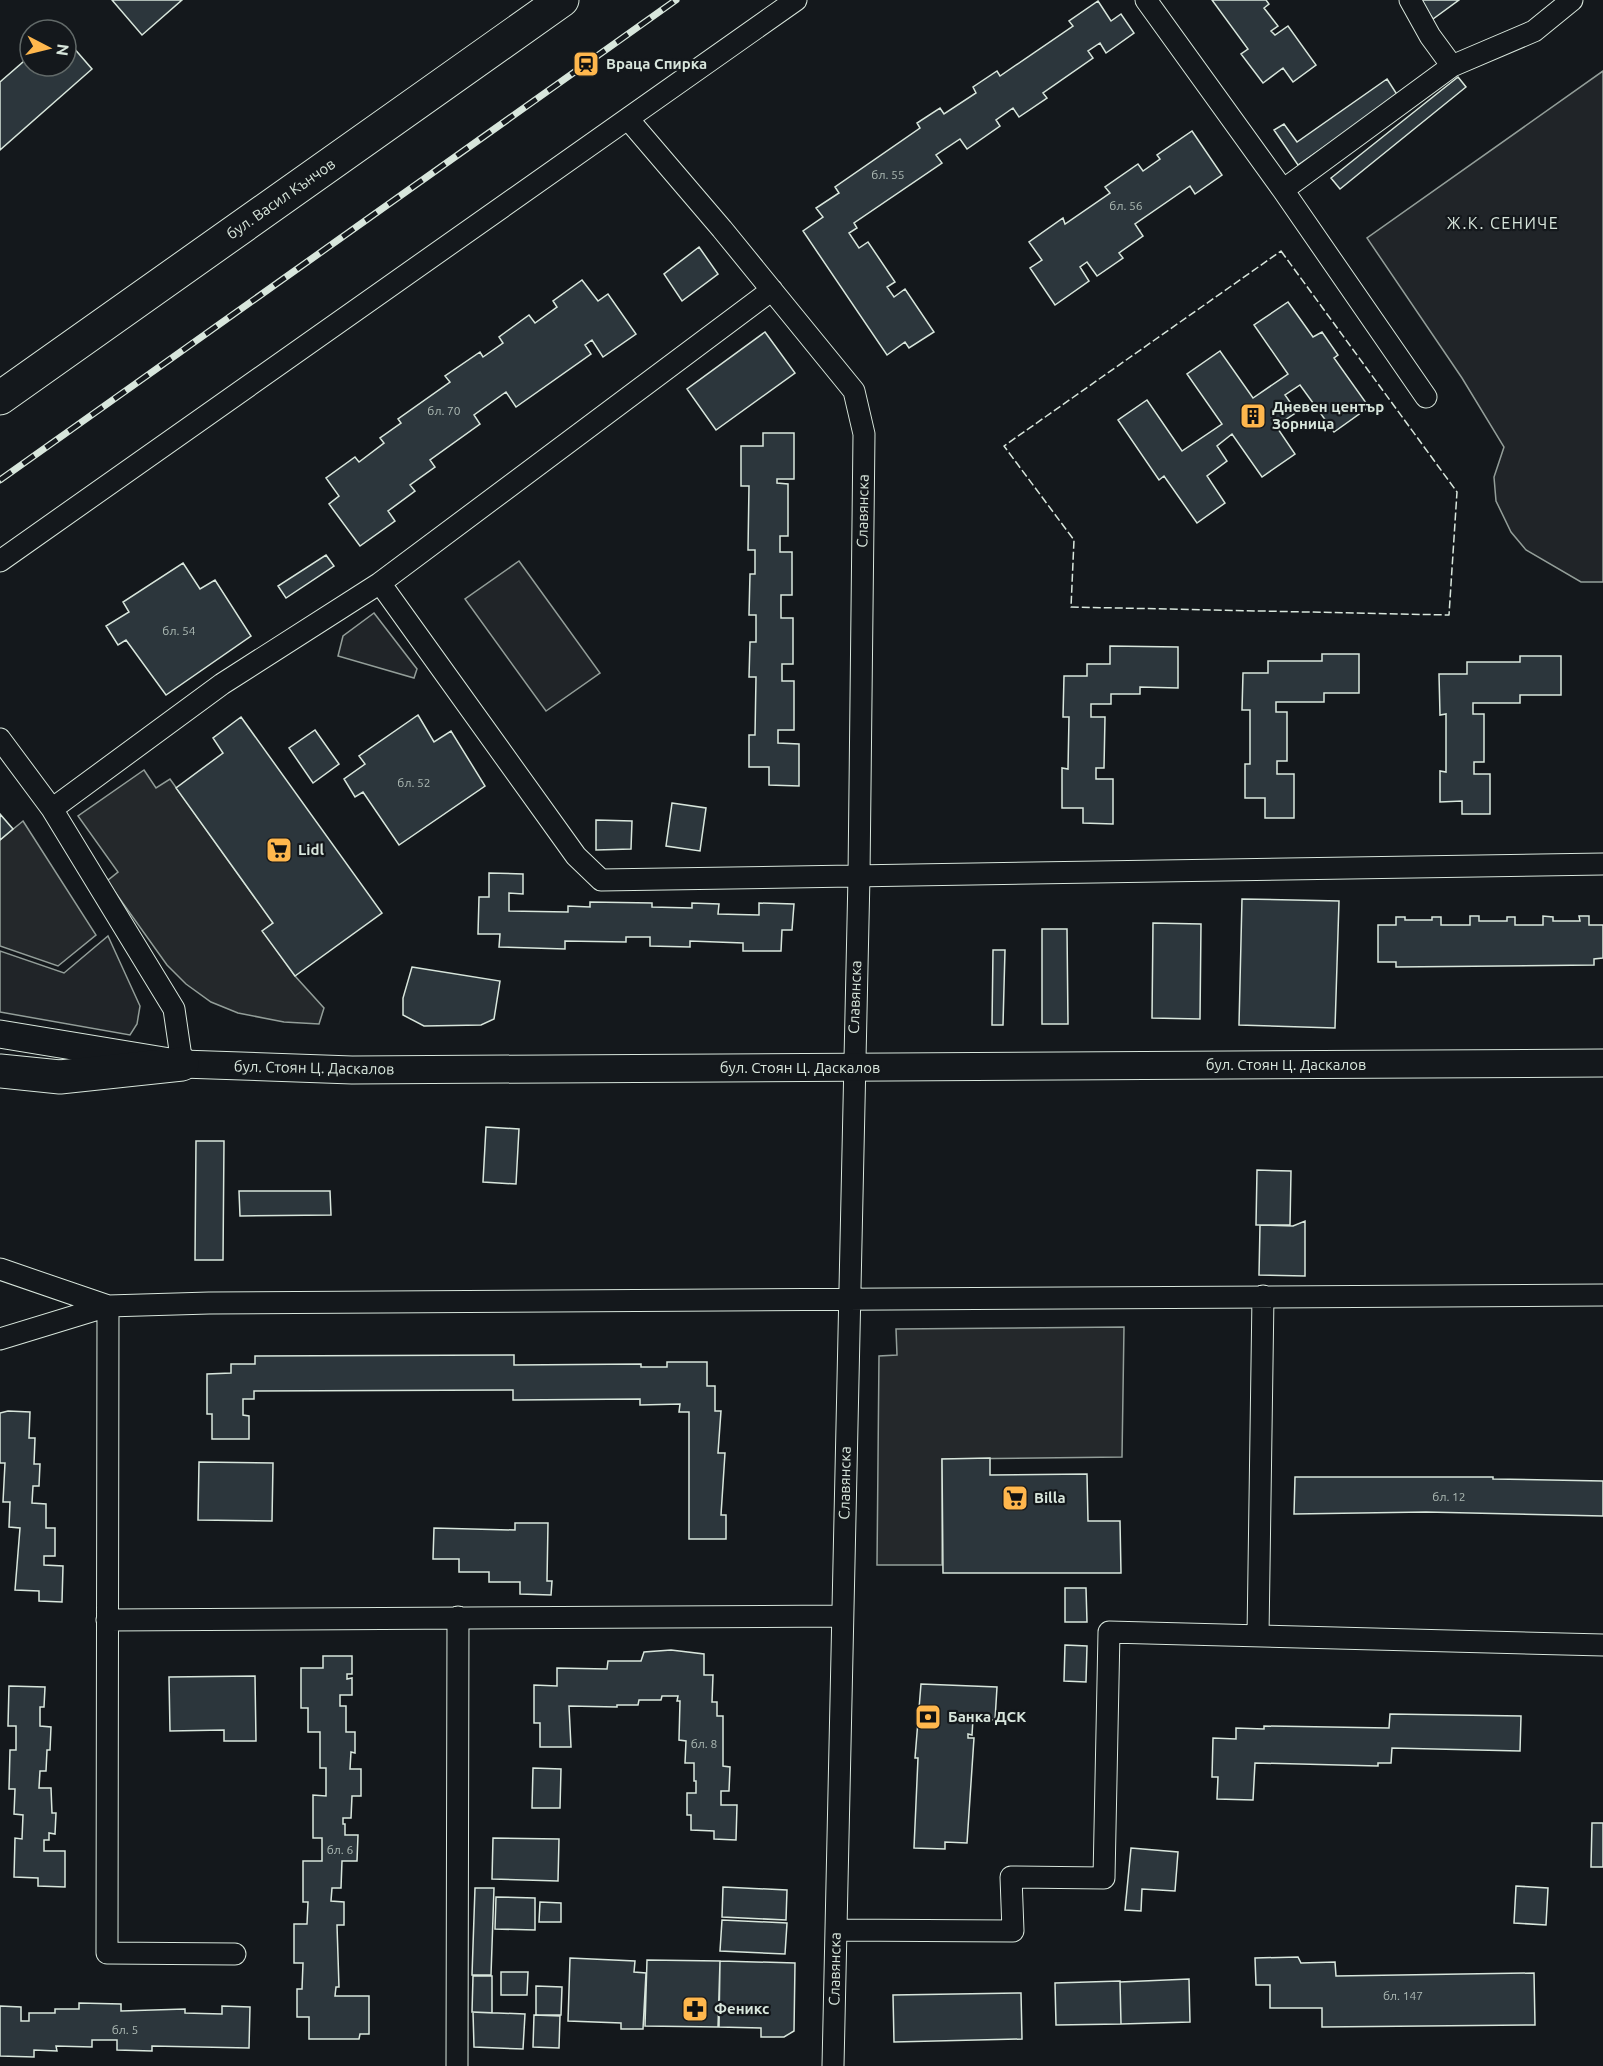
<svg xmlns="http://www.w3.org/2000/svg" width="1603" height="2066" viewBox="0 0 1603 2066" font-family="Ubuntu,sans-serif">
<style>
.green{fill:#202428;stroke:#939e99;stroke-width:1.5}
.parking{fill:#24282b;stroke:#939e99;stroke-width:1.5}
.building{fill:#2c363c;stroke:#d8e6dc;stroke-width:1.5}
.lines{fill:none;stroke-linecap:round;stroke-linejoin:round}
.minor-casing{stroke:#d8e6dc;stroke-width:23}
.tertiary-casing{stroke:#d8e6dc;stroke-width:29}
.primary-casing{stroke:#d8e6dc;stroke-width:35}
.minor{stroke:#14181c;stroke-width:21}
.tertiary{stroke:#14181c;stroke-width:27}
.primary{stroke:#14181c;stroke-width:33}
.rail-casing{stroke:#d8e6dc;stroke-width:7}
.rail{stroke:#14181c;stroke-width:4.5;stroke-dasharray:14;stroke-linecap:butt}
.fence{stroke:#d8e6dc;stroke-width:1.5;stroke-dasharray:8 3;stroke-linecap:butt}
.labels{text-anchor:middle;stroke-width:4.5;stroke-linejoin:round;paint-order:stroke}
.number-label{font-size:12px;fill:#adbab4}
.poi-label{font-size:15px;font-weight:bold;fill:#d8e6dc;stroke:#14181c;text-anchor:start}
.street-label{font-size:15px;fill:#d8e6dc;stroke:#14181c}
.neighbourhood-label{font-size:16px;letter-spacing:1.5px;fill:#d8e6dc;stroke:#14181c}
</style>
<rect width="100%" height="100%" fill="#14181c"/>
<path class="green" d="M1603,71V582H1581L1526,550L1511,532L1496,501L1494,477L1504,447L1462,378L1367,238Z
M519,561L600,673L546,711L465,599Z
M374,613L417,669L414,678L338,656L343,636Z
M108,936L140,1006L137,1024L130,1035L0,1012V951L64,973Z"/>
<path class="parking" d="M144,770L156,788L170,779L273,923L263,931L295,976L324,1008L319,1024L284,1022L238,1013L211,1002L186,984L167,965L107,881L118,872L78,816Z
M23,821L96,935L58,966L0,946V840Z
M1124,1327L1122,1457L942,1459V1565H877L879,1356L897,1355L896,1329Z"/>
<path class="building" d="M112,0H182L142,35Z
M1212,0H1266L1269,4L1264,8L1278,26L1271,31L1275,35L1288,26L1316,65L1293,82L1283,68L1263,83L1241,54L1248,49Z
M1420,0H1459L1433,19Z
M1098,1L1111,21L1121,14L1134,33L1106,53L1100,43L1088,51L1093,58L1043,93L1047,98L1019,117L1013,108L996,120L1000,126L967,149L960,139L936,155L942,163L854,223L857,228L849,233L859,248L868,242L895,282L887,287L894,297L905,289L934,332L909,348L905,342L887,355L803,231L823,217L816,208L839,193L835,187L920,128L917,123L940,108L944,114L976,93L973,87L997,71L1000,76L1073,26L1069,21Z
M66,39L92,69L0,150V82L30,56V66H66Z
M1458,77L1466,87L1340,189L1331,178Z
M1387,79L1398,96L1298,165L1274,130L1284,124L1297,142Z
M1192,131L1222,175L1195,194L1190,186L1135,224L1143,236L1119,253L1123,258L1097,276L1087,262L1080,267L1089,281L1055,305L1030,268L1042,260L1029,242L1063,218L1065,224L1110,193L1105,187L1138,164L1143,171L1160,159L1157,155Z
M699,247L718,274L682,301L664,274Z
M582,280L598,301L608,294L636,334L603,357L592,340L585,345L591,354L516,407L506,392L474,415L480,424L430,460L435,467L410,485L415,491L388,511L395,521L360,546L329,504L339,496L326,478L355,457L359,462L384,443L380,438L401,423L398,419L450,382L445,376L480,352L483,357L503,343L499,337L529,315L535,323L557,307L553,301Z
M1288,302L1313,337L1322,332L1338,355L1334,358L1369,407L1334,432L1300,385L1285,395L1297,412L1276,426L1295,454L1262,477L1232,434L1217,446L1227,461L1207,476L1225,503L1197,523L1164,476L1159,480L1118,420L1147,400L1182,451L1222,424L1187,374L1220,351L1253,398L1288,374L1254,325Z
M765,332L795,373L716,430L687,389Z
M763,433H794V479H777V483L788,484V536H780V552H792V595H781V618H793V664H782V681H794V730H778V743L799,744V786L769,785V767H749V735H755L756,677H749L750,642H756V615H749L750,574H755V550H748L749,486H741V446H763Z
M326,555L334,566L286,598L278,586Z
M183,563L200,589L215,580L251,636L166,695L126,640L118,645L106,626L129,612L123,602Z
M1110,646L1178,647V688L1140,687V694H1111V704H1091V717H1105L1104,768H1096V779H1113V824L1083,823V808H1062V768L1068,769L1069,717H1063L1064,676H1087V664H1110Z
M1322,654H1359V693H1324V702H1276V712H1287V761H1277V774H1294V818H1265V798H1245V764H1250V710H1242L1243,673H1268V661H1322Z
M1520,656H1561V695H1520V703H1473V714H1484V762H1474V774H1490V814H1462V801L1440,802V771L1446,772V714L1440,715L1439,674H1467V662H1520Z
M418,715L434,742L451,731L485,786L399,845L363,792L355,797L344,779L365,764L359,756Z
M241,717L382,913L295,976L262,931L273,923L176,788L223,753L213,738Z
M315,730L339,764L313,783L289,748Z
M672,803L706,808L700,851L666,846Z
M0,814L13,829L0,840Z
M596,820L632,821L631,849L596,850Z
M489,873L523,874V894L509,893V911L568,912V906L590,907V902L652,903V907L692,908V903L719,904L718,914L759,915V903L794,904L792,930H782L781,951H743V943L690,941V947L650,946V937H626V942L565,941V949L499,947L500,934H478L479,897H489Z
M1242,899L1339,901L1335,1028L1239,1025Z
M1470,916H1479V921H1507V917H1515V925H1543V916L1553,917V921H1580L1579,916H1589V925H1603V958L1594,959V965L1396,967V962H1378V925H1396V917H1405V920H1432V917H1441V925H1470Z
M1153,923L1201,924L1200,1019L1152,1018Z
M1042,929H1067L1068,1024H1042Z
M993,950H1005L1003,1025H992Z
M412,967L500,981L494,1019L481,1025L424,1026L403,1015V998Z
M486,1127L519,1129L516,1184L483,1182Z
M196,1141H224L223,1260H195Z
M1257,1170L1291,1171L1290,1225H1256Z
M239,1191H330L331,1215L240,1216Z
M1305,1221V1276L1259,1275L1260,1225L1293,1226Z
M514,1355V1365L641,1364V1367H667V1362H707V1386H715V1411H721L718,1453H725L721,1515H726V1539H689V1412H679L680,1404L640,1405V1399L513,1400V1390L254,1391V1399H243V1415L249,1416V1439H212V1414H207V1374L231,1373V1364H255V1356Z
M8,1411L30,1412L29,1438H35L34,1464H40L39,1486H33L32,1503L46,1504V1528H55V1556H44V1565L63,1566L62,1602L39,1601V1591L15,1590L20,1528L9,1527L10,1502H3L5,1463H0V1413Z
M990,1458V1475L1087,1474L1088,1521H1120L1121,1573H943L942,1459Z
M199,1462L273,1463L272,1521L198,1520Z
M1295,1477H1493V1479L1603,1481V1516L1426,1512L1294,1514Z
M515,1523H548L547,1581H552L551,1595L520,1594V1582H489V1572H459V1559H433L434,1528L515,1530Z
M1065,1588H1086L1087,1622H1065Z
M1065,1645L1087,1646L1086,1682L1064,1681Z
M671,1650L704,1654V1675H713L712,1702H717V1716H723V1766L730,1767L729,1791H721V1805H737L736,1840L714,1839V1831L691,1830V1815H687V1793H696V1781H694V1763H685L686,1741L679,1740L680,1701H677L678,1696H662L661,1700H639L638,1705H617V1707L569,1706L571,1747H540V1723H534V1685L557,1686V1668L607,1669L608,1661H641L644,1652Z
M323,1656H352V1674H347V1679L352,1678V1695H340V1706H346V1732H355V1753L351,1752L350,1769H361V1796H352L351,1818H343V1824H345V1835H358L357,1861H342L341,1888H332L331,1901L344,1902V1925H337L339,1987H336L335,1996H369V2034H360L359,2039H309V2017H297V1989H302L303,1963H294V1924H307L308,1902H303V1861H322V1838H313V1795L326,1796V1768H320V1732H308V1708H301V1668H323Z
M255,1676L256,1741H224V1730L170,1731L169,1677Z
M921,1684L997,1687L995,1720L973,1719L972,1735L968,1734V1738H974L967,1843L945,1842V1849L914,1848L918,1758H915Z
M9,1686L45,1687L44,1707H40V1726L51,1727L50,1750H47L46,1771H40L39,1788H51L52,1813H56L55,1834L49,1833V1840H44V1851H65V1887L38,1886V1878L14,1877L15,1838L22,1839L23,1815L14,1814L15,1789H9L10,1750H16V1726H8Z
M1390,1714L1521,1716L1520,1751L1392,1748L1391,1763H1378V1766L1255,1763L1253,1800L1217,1799L1218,1777H1212L1213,1738L1236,1739V1728L1264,1729V1726L1389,1728Z
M533,1768L561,1769L560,1808H532Z
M1592,1823H1603V1867H1591Z
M493,1838L559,1839L558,1881L492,1879Z
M1131,1848L1178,1852L1175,1891L1142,1889L1141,1911L1125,1910Z
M1516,1886L1548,1888L1546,1925L1514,1923Z
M723,1887L787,1890L786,1920L722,1917Z
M475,1888H494L491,1975H472Z
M496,1897L535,1898V1930L495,1929Z
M540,1902L561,1903V1922H539Z
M722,1920L787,1923L785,1954L720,1951Z
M1298,1957L1301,1963L1335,1962L1336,1976L1534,1973L1535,2025L1322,2027V2008H1270V1985H1256L1255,1958Z
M570,1958L635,1961L634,1972L646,1973L643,2029H621V2023L568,2021Z
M647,1960L720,1961L718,2027L645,2026Z
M720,1961L795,1963L794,2031L784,2037H761V2028L719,2027Z
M501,1972H528L527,1995H501Z
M473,1976H492V2013L472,2012Z
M1189,1979L1190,2022L1121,2024L1120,1982Z
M1120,1981L1121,2024L1056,2025L1055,1983Z
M536,1986L562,1987L561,2015H536Z
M1021,1993L1022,2039L894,2042L893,1995Z
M79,2003L121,2004V2011L185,2009V2013L222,2014V2006L250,2007L249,2048L152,2046V2051L117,2050V2040H92V2047L56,2046L57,2051L34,2050V2057L0,2056V2006L21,2007V2021H29V2013H55V2009H79Z
M473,2012L525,2014L523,2049L474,2047Z
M534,2015L560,2016L559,2048L533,2047Z"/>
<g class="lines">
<g class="minor-casing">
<path id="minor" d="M1146,0L1283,190L1426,397
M1410,0L1430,36L1452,66
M628,119L722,229L854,391L864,434L859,876L833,2066
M1283,190L1452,66L1534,31L1572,0
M772,290L380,583L576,856L601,880L1603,864
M0,561L796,0
M0,739L52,809L174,1009L182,1064
M52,809L222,684L380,583
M0,1269L108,1306L107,1953L235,1954
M0,1339L108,1306L209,1303L1603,1295
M107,1620L842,1616
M1258,1636L1263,1296
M836,1930L1013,1931L1011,1877L1104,1878L1109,1632L1603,1645
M457,2066L458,1617"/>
</g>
<g class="tertiary-casing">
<path id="tertiary" d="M0,1034L182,1064L352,1070L1603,1063"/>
</g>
<g class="primary-casing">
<path id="primary" d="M0,398L562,0
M0,1071L60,1077L182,1064"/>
</g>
<use href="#minor" class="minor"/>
<use href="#tertiary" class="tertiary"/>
<use href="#primary" class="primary"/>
<g class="rail-casing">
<path id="rail" d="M0,480L676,0"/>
</g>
<use href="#rail" class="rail"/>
<path class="fence" d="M1281,251L1457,492L1449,615L1071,607L1074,540L1004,446Z"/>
</g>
<defs>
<g id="station-square" transform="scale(1.35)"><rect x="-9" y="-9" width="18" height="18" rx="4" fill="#ffb74d" stroke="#14181c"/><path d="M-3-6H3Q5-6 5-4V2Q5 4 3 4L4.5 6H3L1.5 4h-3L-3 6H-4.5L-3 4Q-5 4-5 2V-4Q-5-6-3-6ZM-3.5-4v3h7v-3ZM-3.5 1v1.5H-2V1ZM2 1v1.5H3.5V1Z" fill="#111"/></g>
<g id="building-square" transform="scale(1.35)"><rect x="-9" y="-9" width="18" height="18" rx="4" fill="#ffb74d" stroke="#14181c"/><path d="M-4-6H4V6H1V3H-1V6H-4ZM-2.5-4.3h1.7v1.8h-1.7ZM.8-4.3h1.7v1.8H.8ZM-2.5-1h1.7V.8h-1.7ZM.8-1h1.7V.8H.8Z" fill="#111"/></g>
<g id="supermarket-square" transform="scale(1.35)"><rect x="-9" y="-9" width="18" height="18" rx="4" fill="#ffb74d" stroke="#14181c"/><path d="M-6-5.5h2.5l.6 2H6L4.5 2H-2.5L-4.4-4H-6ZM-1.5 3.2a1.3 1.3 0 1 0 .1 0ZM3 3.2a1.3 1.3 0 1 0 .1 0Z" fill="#111"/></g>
<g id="bank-square" transform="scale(1.35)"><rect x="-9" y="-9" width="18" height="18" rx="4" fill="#ffb74d" stroke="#14181c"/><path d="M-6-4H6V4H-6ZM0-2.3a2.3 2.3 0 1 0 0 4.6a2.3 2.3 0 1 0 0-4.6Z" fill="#111"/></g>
<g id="pharmacy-square" transform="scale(1.35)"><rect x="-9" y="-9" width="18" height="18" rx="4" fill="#ffb74d" stroke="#14181c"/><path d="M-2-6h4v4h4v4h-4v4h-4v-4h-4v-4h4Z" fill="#111"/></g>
</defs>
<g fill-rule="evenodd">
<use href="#station-square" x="586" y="64"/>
<use href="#building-square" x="1253" y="416"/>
<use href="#supermarket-square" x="279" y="850"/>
<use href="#supermarket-square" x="1015" y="1498"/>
<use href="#bank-square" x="928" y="1717"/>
<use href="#pharmacy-square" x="695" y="2009"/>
</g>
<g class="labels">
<g class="number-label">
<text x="888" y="179">бл. 55</text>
<text x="1126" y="210">бл. 56</text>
<text x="444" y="415">бл. 70</text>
<text x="179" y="635">бл. 54</text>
<text x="414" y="787">бл. 52</text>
<text x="1449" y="1501">бл. 12</text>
<text x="704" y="1748">бл. 8</text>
<text x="340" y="1854">бл. 6</text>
<text x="1403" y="2000">бл. 147</text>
<text x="125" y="2034">бл. 5</text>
</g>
<g class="poi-label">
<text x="606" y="69">Враца Спирка</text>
<text x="1272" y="412">Дневен център<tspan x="1272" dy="17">Зорница</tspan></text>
<text x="298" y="855">Lidl</text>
<text x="1034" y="1503">Billa</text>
<text x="948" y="1722">Банка ДСК</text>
<text x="714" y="2014">Феникс</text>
</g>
<g class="street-label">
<text transform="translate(281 199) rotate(-35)" y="5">бул. Васил Кънчов</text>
<text transform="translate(863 511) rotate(-89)" y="5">Славянска</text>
<text transform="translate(855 997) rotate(-88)" y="5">Славянска</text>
<text x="1286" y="1070">бул. Стоян Ц. Даскалов</text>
<text transform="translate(314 1068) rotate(1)" y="5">бул. Стоян Ц. Даскалов</text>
<text x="800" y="1073">бул. Стоян Ц. Даскалов</text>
<text transform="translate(845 1483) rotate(-89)" y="5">Славянска</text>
<text transform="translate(835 1969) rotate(-89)" y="5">Славянска</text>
</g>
<g class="neighbourhood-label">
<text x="1503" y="229">Ж.К. СЕНИЧЕ</text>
</g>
</g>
<g transform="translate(48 48) rotate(97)"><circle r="28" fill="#14181c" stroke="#626a69" stroke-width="1.5"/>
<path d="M0-4.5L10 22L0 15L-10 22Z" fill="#ffb74d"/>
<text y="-9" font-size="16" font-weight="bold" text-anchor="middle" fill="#d8e6dc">N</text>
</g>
</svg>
